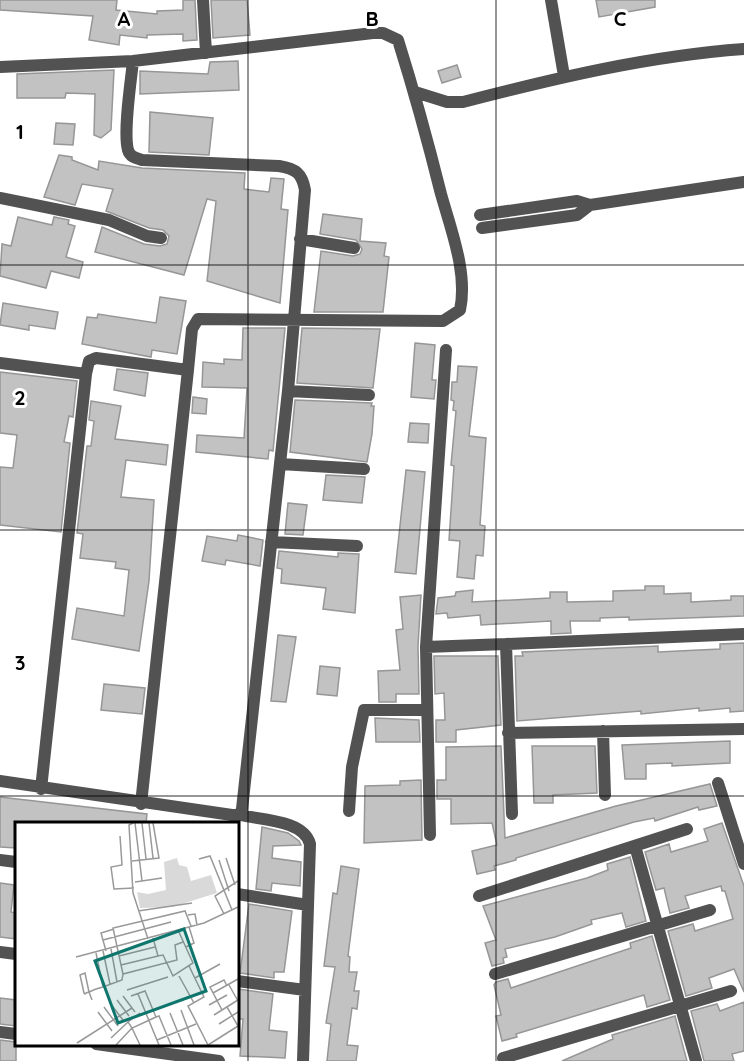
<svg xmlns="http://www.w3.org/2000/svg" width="744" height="1061" viewBox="0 0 744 1061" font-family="Quicksand,sans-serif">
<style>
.building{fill:#c2c2c2;stroke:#969696;stroke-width:1.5}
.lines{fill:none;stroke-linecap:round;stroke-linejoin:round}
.street{stroke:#525252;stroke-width:12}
.grid{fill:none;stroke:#000;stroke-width:1.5;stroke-opacity:0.55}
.inset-road{fill:none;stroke:#999;stroke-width:1.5}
.view{fill:#0f766e;fill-opacity:0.15;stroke:#0f766e;stroke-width:3}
.inset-edge{fill:none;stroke:#000;stroke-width:3}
.grid-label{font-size:20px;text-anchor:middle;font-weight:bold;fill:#000;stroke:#fff;stroke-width:6;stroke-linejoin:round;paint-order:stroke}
</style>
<rect width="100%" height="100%" fill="#fff"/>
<path class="building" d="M0,0H117L116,10L157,14V11L183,10V0H195L197,40L183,41V34L147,35V38L120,35L119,45L89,40L93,16L0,10Z
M211,0H247L250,35L213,38Z
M596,0H655V7L599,17Z
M238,61L239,90L140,94V71L208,74L210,62Z
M457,65L461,77L442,83L438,71Z
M114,70L111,130L101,138L94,135L95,94L66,93L65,98H17V74Z
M150,112L213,118L209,155L149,152Z
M56,123L75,124L73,145L54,144Z
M59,155L72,157V160L98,170L99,161L142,168L245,173L244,189L269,192L271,178L284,179L281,209L288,210L280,303L207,281L216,201L207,199L184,275L95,252L102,227L144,244L160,246L167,244L169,236L163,230L149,228L106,211L113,189L82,184L75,205L44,197Z
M323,214L362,219L360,241L386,243L384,256L389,257L383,312H314L321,251L353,256L360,254L362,249L356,240L320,234Z
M18,217L52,225L54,217L69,220L68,224L75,226L66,257L83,262L79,278L51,271L46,288L0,276L2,244L11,246Z
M160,297L186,301L177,354L152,350L151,357L82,344L87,317L97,318L98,314L156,323Z
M3,303L58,312L55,329L29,325V330L0,325Z
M243,328H285L273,451L269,450L268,459L196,452L197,435L244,438L247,388L202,387L203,362L224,364V359L242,360Z
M302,328L380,329L373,388L297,383Z
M415,343L435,345L432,380H436L434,399L411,397Z
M458,366L477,367L469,436L486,438L480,525L485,526L483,556L476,555L474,579L457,577L460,541L449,540L454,466L451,465L456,411L453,410L454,401L451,400L452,382H457Z
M117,369L148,373L145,396L114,390Z
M0,372L77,381L73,417L69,416L64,442L70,443L61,532L0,525V467L13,468L17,435L0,433Z
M193,397L207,399L206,414L192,413Z
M295,400L372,403L371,406H374L372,434L367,462L290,452Z
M91,401L121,406L115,439L168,445L166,465L126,460L121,497L154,500L149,581L139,651L72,639L77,608L124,616L129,570L115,568L116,562L80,558L83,534L77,533L87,446H91L94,421L89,420Z
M410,423L429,424L428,443L408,442Z
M406,470L425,472L416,574L395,572Z
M326,475L365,477L362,503L323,500Z
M288,503L307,505L303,535L285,534Z
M238,535L263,540L260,566L226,560L225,565L202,561L207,536L237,541Z
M279,551L338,557V553L359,554L355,613L323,609L326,588L281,583L282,569L277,568Z
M645,586H664V594L691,593V602L731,600V596H744V616L629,620V617L600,618V621H570L571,633L551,634V621L481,625L480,615L448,618L447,613L436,614L438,598L455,596L456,592L473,590L472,602L550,598V592H567V602L613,601V591L645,590Z
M421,595L418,646L419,694H396V702H379L378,671L400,670L396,630L403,629L400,597Z
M278,635L296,637L286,702L271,701Z
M744,643V711L730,712V708L699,711V708L641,714V711L517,721L515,656H523L522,652L658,646V652L720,649V644Z
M434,656H498L501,725L456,730V742H436V720H445L444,693L435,694Z
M320,666L340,668L337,696L317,694Z
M104,684L145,688L142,714L101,710Z
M375,718L419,720L420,742H376Z
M730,741V763L672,766V763L646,764V779H625L622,745Z
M501,746L505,838L616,806L710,784L717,806L699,810L698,807L655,821L654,818L634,822L516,858V860L494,866L495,870L477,874L472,851L497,845L492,823L451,824V799H437V780H446V747Z
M532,746H595L597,793L553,795V803H534Z
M421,780L422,840L364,843L365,786L400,785V781Z
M0,797L147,814L146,824H16V848L0,847Z
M722,823L744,886V992L734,969L709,978L712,988L686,996L668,931L693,924L695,931L733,919L725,891H722L721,886L685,896L689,908L670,913L664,888L656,890L645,852L669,844L671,852L708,841L704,829Z
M262,827L288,833L299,841L301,845L273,846L272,858L301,862L300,886L272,883L271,891L256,889Z
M630,857L646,921L626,927L622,913L591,920L592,924L555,937L505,949L507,957L503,958L504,963L492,966L485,943L496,940L483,906L587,878L608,870L607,864Z
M341,866L359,869L348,956L350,957L349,972H357L354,991H359L357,1009L352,1008L347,1045L358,1046L356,1061H327L331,1024L326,1023L335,967L324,966L333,893L337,894Z
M0,883L14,885L11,912L16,913V939L0,937Z
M249,904L292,911L284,972H274V978L240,973Z
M652,936L670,1000L647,1007L644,995L516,1034L517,1037L502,1041L496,1016L501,1015L494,985L496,982L508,979L511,988L631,948L630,943Z
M238,989L273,994L269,1030L287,1032L285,1058L240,1056L243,1019H237Z
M0,998L16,1000V1026L0,1024Z
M744,1002V1051L732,1054L734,1061H704L691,1011L717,1004L720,1011Z
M675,1016L687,1061H562L613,1039L612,1035Z
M0,1040L16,1042V1061H0Z"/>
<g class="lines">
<path class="street" d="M203,0L206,53
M551,0L564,76
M0,67L133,61L373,33H383L398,40C414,91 428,142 441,194C451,230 468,273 460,310L443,321L198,319L192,329L188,370L96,358L89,361L86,374L0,363
M415,92L447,102H463C556,78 648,56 744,49
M0,198L109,220L147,236L161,238
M480,215L577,201L590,205
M482,228L577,215L590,205L744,182
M300,239L354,248
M288,391L369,395
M280,464L364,469
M271,542L357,546
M426,647L506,644
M603,731L605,795
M508,733L744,729
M0,781L232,815H240L242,809L288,391L305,190C302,173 296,169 279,166L142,160C136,158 130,157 128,150C123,132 131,81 133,61
M718,783L744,864
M41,789L86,374
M141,804L188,370
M349,811L352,767L364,710H427
M512,814L506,644L744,634
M240,815C261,820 304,820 310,844L303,1061
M430,835L426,647L446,350
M635,846L696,1061
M0,860L16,862
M237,894L308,905
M479,896L687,829
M0,952L16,954
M495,974L710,910
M237,981L305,990
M0,1032L16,1034
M96,1044L219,1061
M503,1058L731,991"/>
</g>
<path class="grid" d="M248,0V1061M496,0V1061M0,265H744M0,530H744M0,796H744"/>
<g transform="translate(15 822)">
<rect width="224" height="224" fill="#fff"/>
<path d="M162,36L164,43L172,45L176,59L196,53L202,71L157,85L125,86L122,70L133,72L151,68L149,40Z" fill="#d9d9d9"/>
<path class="inset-road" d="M118,1L114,3L118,71L133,117M120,1L127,59M127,1L131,37M134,1L138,36M105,14L107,43L96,45L99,67L119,66M211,36L220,63M184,37L195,34L217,88M204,38L214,69M117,39L144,36L138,1M120,60L147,56M123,89L177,81M209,92L200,74L223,59M173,93L180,92L182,103M138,116L143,134L148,133L158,154L178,141L163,108M88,118L156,100M168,120L160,123L162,138L108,152L98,106L170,89L176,104M171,125L179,121L174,105M96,127L102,160M88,129L95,162M91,129L86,111L99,107M81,131L88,165L107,158L108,152M104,134L140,125M61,135L189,101L223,85M106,143L143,134M174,144L189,175L173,184L193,223M164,154L179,181M180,156L205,142M214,163L223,179M112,168L153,155M198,171L223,157M123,172L144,223M108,174L120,190M116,174L130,169L141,195L117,206L125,223M77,178L74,170L70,151L65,153L69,171L70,172L71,171L74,170L81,167L88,165M102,178L114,194M95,181L108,198M194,183L212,173M89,185L103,204M212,185L223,204M166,188L179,223M207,188L195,165L209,158L212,164M83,190L97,209M155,191L168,223M199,193L223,178M141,195L144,194L156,223M204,202L223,190M96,216L113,200M142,218L181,202M62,221L117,186M101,223L117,206L113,200L125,191M193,223L223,204"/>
<path class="view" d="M169,107L191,169L103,201L80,139Z"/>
<rect width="224" height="224" class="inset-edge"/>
</g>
<g class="grid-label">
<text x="124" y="26">A</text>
<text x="372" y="26">B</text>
<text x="620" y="26">C</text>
<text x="20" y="139">1</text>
<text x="20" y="405">2</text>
<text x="20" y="670">3</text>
</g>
</svg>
